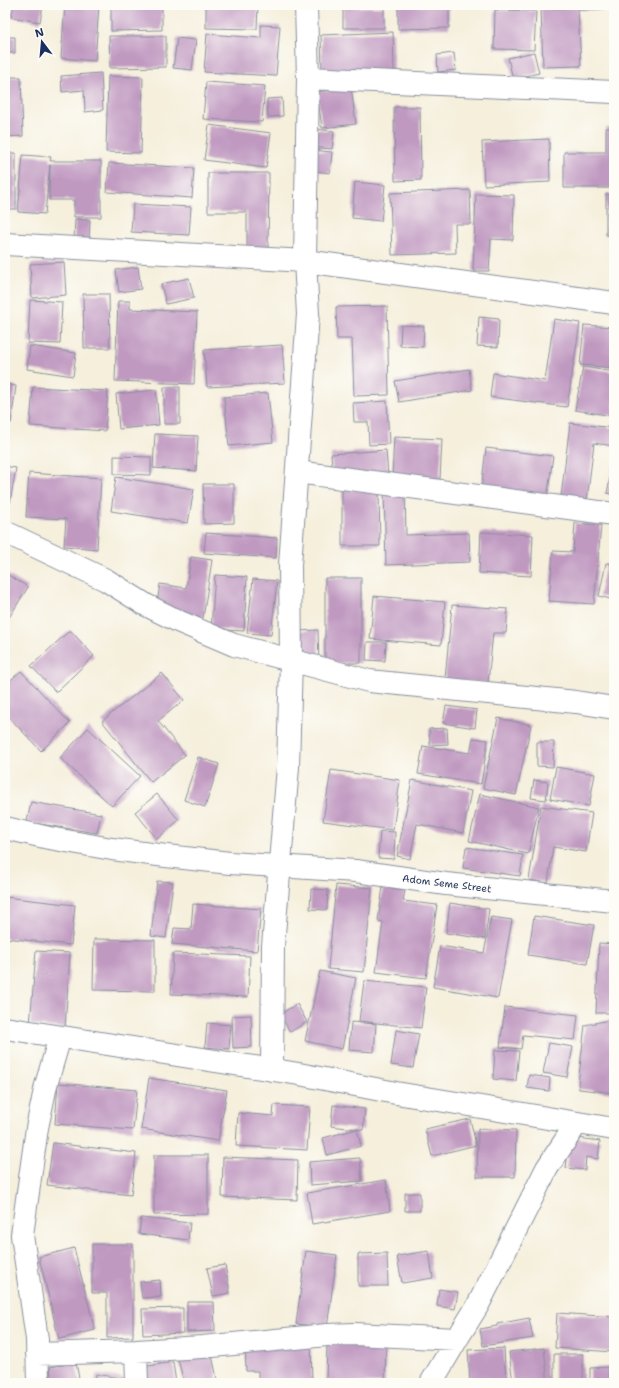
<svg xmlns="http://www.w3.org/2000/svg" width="619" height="1388" viewBox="0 0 619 1388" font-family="'Shantell Sans',sans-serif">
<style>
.building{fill:#c099c1}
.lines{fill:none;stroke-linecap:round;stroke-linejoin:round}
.minor-casing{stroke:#888f9d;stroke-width:24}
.minor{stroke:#fff;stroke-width:22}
.labels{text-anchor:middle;stroke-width:3;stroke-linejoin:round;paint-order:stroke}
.street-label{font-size:10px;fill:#1b2f5e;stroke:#fdfcf7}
</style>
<rect width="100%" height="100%" fill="#fdfcf7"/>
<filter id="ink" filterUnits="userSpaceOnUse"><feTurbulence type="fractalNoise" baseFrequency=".025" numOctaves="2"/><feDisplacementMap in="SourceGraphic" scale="8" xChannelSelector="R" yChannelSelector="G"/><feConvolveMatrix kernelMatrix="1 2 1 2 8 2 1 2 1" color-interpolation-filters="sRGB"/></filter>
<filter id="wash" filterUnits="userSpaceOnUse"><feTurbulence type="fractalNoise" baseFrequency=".012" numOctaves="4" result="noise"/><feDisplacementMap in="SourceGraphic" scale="16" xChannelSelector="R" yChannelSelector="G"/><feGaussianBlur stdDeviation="0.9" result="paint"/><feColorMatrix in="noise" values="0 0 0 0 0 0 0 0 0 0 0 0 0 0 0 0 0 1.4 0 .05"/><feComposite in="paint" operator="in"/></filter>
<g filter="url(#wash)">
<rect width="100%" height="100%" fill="#f5efdc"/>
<g id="blocks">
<path class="building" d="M14,5H43L40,22L11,17Z
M65,5H99L95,61L61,58Z
M111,5H162V30L111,31Z
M206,5H258L257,29L206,28Z
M449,5V28L398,29V6Z
M572,5H604V9L578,10L581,66L543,67L541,9L572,8Z
M343,7H384V28H343Z
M495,10L536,11L534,50L494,49Z
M261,25L280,26L276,76L204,72L207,34L261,38Z
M393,32L394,71L322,73L321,35Z
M109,36H166V67L110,68Z
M5,37H15V53H5Z
M177,38L196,40L192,70L173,68Z
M534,52L539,73L513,79L508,58Z
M454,53L456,70L438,72L437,55Z
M101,73L103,110L85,112L84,90L62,92L61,76Z
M108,76L143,77L141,153L106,152Z
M5,77H21L23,136L5,137Z
M206,82L265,86L262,122L203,119Z
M351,87L356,124L322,128L317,92Z
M282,98L283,116L268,117L267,99Z
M394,107H420L421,180L395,181Z
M209,125L271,133L266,168L204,160Z
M606,128H614V188H564V152H606Z
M314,129L334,131L332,149L312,147Z
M549,139L550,182L484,185L482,142Z
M311,150L332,152L330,173L308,170Z
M5,153H16V209H5Z
M23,155L51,157L50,161H101V217H74V200H49L50,165L45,214L18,212Z
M109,163L194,168L192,198L107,192Z
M208,173H269L268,249H247V212H208Z
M355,182L385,185L381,221L352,218Z
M470,190L471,224H455L456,253L392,255L390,193Z
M476,194L514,195L513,240L491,239L489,271H473Z
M606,194H614V235H606Z
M133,204L191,207L189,235L131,232Z
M75,219L90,220L89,241L74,240Z
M64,262L66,295L32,298L30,264Z
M138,267L141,289L119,292L116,270Z
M189,278L194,298L166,304L161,284Z
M83,294H109L110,348H84Z
M30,300L62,302L60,344L28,343Z
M118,301H130V309L197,312L194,384L115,381Z
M387,306L389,395L354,396L352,339H337L336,307Z
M479,317L499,319L498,347L477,346Z
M554,319L580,323L567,407L490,397L493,373L545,381Z
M401,325L424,326L423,347L400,346Z
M584,325L614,327V368L580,365Z
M282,345L285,383L207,387L204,350Z
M30,346L76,353L73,376L27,369Z
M583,367L614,372V416L575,410Z
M469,369L472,390L399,402L395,381Z
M5,384L16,386L11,423H5Z
M33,387L108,391L105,431L30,426Z
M164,387H180V424H164Z
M156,390L159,425L119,429L116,394Z
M268,393L273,442L229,446L224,397Z
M387,401L389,444L369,445L368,422H354L353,403Z
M570,423L614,428V446L594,443L586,508L560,505Z
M155,434L198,436L196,471L153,468Z
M394,437L442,439L440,479L392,477Z
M486,448L553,456L547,499L481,491Z
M386,450L388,476L333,480L331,454Z
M114,456L151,457V475L114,474Z
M613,465H614V495L607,493Z
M5,466L16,468L10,503L5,502Z
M29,473L101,478L97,549L64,546L66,519L26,517Z
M116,477L194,489L188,523L111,511Z
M203,484H234V523L204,524Z
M405,489L406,535L469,533L470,562L386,565L384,490Z
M342,490H379L380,546H342Z
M575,523L601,525L594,604L549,601L553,551L573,552Z
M481,532L533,535L531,576L479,573Z
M206,533L277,538L276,558L204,553Z
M191,557L212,560L203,618L156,610L160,584L186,588Z
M606,563L614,564V600L599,596Z
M5,573L28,587L5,624Z
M215,575L247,577L244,631L211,629Z
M325,578H361V663H325Z
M253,579L277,581L271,635L247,633Z
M374,596L445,602L441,645L370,639Z
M452,605L508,609L506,633H493L488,683L445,679Z
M70,630L94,656L56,692L31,666Z
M318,630L319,663H300L299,631Z
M367,642H386L385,661L366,660Z
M21,671L70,723L41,751L5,713V685Z
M162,673L184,700L158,721L185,755L151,782L102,721Z
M446,706L477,710L475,728L443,723Z
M498,718L531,725L516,795L483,788Z
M88,728L140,776L112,806L60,758Z
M447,728L448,744L430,745L429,729Z
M473,738L488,740L481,784L418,774L423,746L470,753Z
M537,742H554L553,767L537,766Z
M198,757L219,764L205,807L184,800Z
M556,767L595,774L589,806L550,799Z
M331,770L400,780L393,830L323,821Z
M412,780L471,791L463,833L417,824L410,859L397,856Z
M534,780L548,782L546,800L531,798Z
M157,794L179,820L157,839L135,812Z
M480,794L539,807L528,854L469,841Z
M31,802L101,814L97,833L27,822Z
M541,806L592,813L586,852L553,847L548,883L529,880Z
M380,831L395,832L394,859L378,858Z
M466,847L523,855L520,876L463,868Z
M157,881L173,882L166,938L151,936Z
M336,885L372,888L364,972L328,969Z
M383,887L405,890L403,901L437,905L426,978L376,972L383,922L378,921Z
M311,889L328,890L327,910L310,909Z
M5,897L75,905L71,945L5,938Z
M450,903L489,909L485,939L446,933Z
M193,904L261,909L257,951L172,944L174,928L191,929Z
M534,916L594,925L587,964L528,955Z
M491,917L512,920L498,998L433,987L440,946L484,953Z
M94,939L155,940V991L93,990Z
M599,943L614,944V1013H596Z
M36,951L70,953L65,1028L30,1025Z
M173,953L250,956L248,997L171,994Z
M320,971L356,978L342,1049L305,1041Z
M364,981L426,987L421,1028L359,1021Z
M297,1004L307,1022L290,1032L280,1014Z
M505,1007L578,1015L575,1040L523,1035L521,1049L500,1047Z
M251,1015L252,1047L233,1048L232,1016Z
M614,1019V1093L579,1089L578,1084L585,1025Z
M351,1022L376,1024L374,1052L349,1050Z
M207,1023L231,1025L229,1049L205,1047Z
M396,1030L419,1034L413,1068L391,1065Z
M549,1043L573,1047L567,1077L543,1073Z
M495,1050L519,1051L516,1081L493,1079Z
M529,1075L550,1078L549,1091L527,1088Z
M149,1078L227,1090L218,1141L141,1129Z
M58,1083L137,1090L133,1130L55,1124Z
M274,1105L310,1107L307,1150L236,1146L238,1113L273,1116Z
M333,1105L365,1109L363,1130L331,1126Z
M470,1119L476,1145L432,1156L425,1129Z
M357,1129L361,1146L327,1155L323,1138Z
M478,1129L516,1130L515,1177H477Z
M570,1137L600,1141L598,1159L586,1157L585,1170L566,1168Z
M53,1143L136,1153L131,1195L47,1185Z
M154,1155H208V1214L154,1215Z
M223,1157L298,1160L297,1200L222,1197Z
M360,1158L362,1181L310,1185L309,1162Z
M386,1180L390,1211L312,1224L307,1193Z
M405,1193H420V1211H405Z
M141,1218L190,1223L188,1240L139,1234Z
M92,1244H133V1337L107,1338V1293H92Z
M74,1248L95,1330L59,1339L39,1257Z
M306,1251L337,1255L327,1328L296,1324Z
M429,1251L433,1278L402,1283L397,1256Z
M387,1253L388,1286H358V1254Z
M225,1265L230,1293L213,1296L207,1268Z
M160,1280L161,1297L142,1298L140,1282Z
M439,1289L458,1292L455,1309L437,1306Z
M187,1302H214L215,1331L187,1332Z
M183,1308V1333L143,1335L142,1309Z
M557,1313L614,1317V1352L555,1348Z
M529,1318L533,1338L483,1346L480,1329L497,1326V1324Z
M311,1339L312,1383H258V1371H246L245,1341Z
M327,1344H386L385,1383H326Z
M504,1348L506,1383H470L468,1350Z
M544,1348L548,1383H513L509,1352Z
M211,1351L218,1383H184L178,1359Z
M554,1354H583V1383H554Z
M173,1362L176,1383H145L142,1367Z
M76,1363L80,1383H52L50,1367Z
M609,1367V1383H590V1368Z
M96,1374L126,1379L125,1383H95Z"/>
</g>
</g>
<g filter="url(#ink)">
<use href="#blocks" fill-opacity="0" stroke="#888f9d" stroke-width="1"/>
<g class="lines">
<g class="minor-casing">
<path id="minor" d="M308,78L614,92
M5,244L305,261L614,303
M297,472L614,514
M5,532L106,580L146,605L180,622L234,645L369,681L576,702L614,708
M5,828L49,838L112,849L166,856L230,863L356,871L446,884L614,901
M5,1028L299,1074L396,1093L614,1129
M272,1070L273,946L288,767L291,661L290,565L308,314L305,261L308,78L306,5
M136,1351L137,1383
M37,1354L136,1351L202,1347L327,1335L354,1334L457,1339
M38,1383L37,1339L22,1235L37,1128L46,1085L60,1037
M431,1383L457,1339L478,1305L547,1168L577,1123"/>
</g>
<use href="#minor" class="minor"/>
</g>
</g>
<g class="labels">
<g class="street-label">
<text transform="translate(447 883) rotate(7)" y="4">Adom Seme Street</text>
</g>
</g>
<rect width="619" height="1388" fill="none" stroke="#fdfcf7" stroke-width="20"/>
<g transform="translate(42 42) rotate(344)" stroke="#fdfcf7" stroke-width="3" paint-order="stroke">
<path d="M0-3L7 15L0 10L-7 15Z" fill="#1b2f5e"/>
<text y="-6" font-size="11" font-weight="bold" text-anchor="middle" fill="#1b2f5e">N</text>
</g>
</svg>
